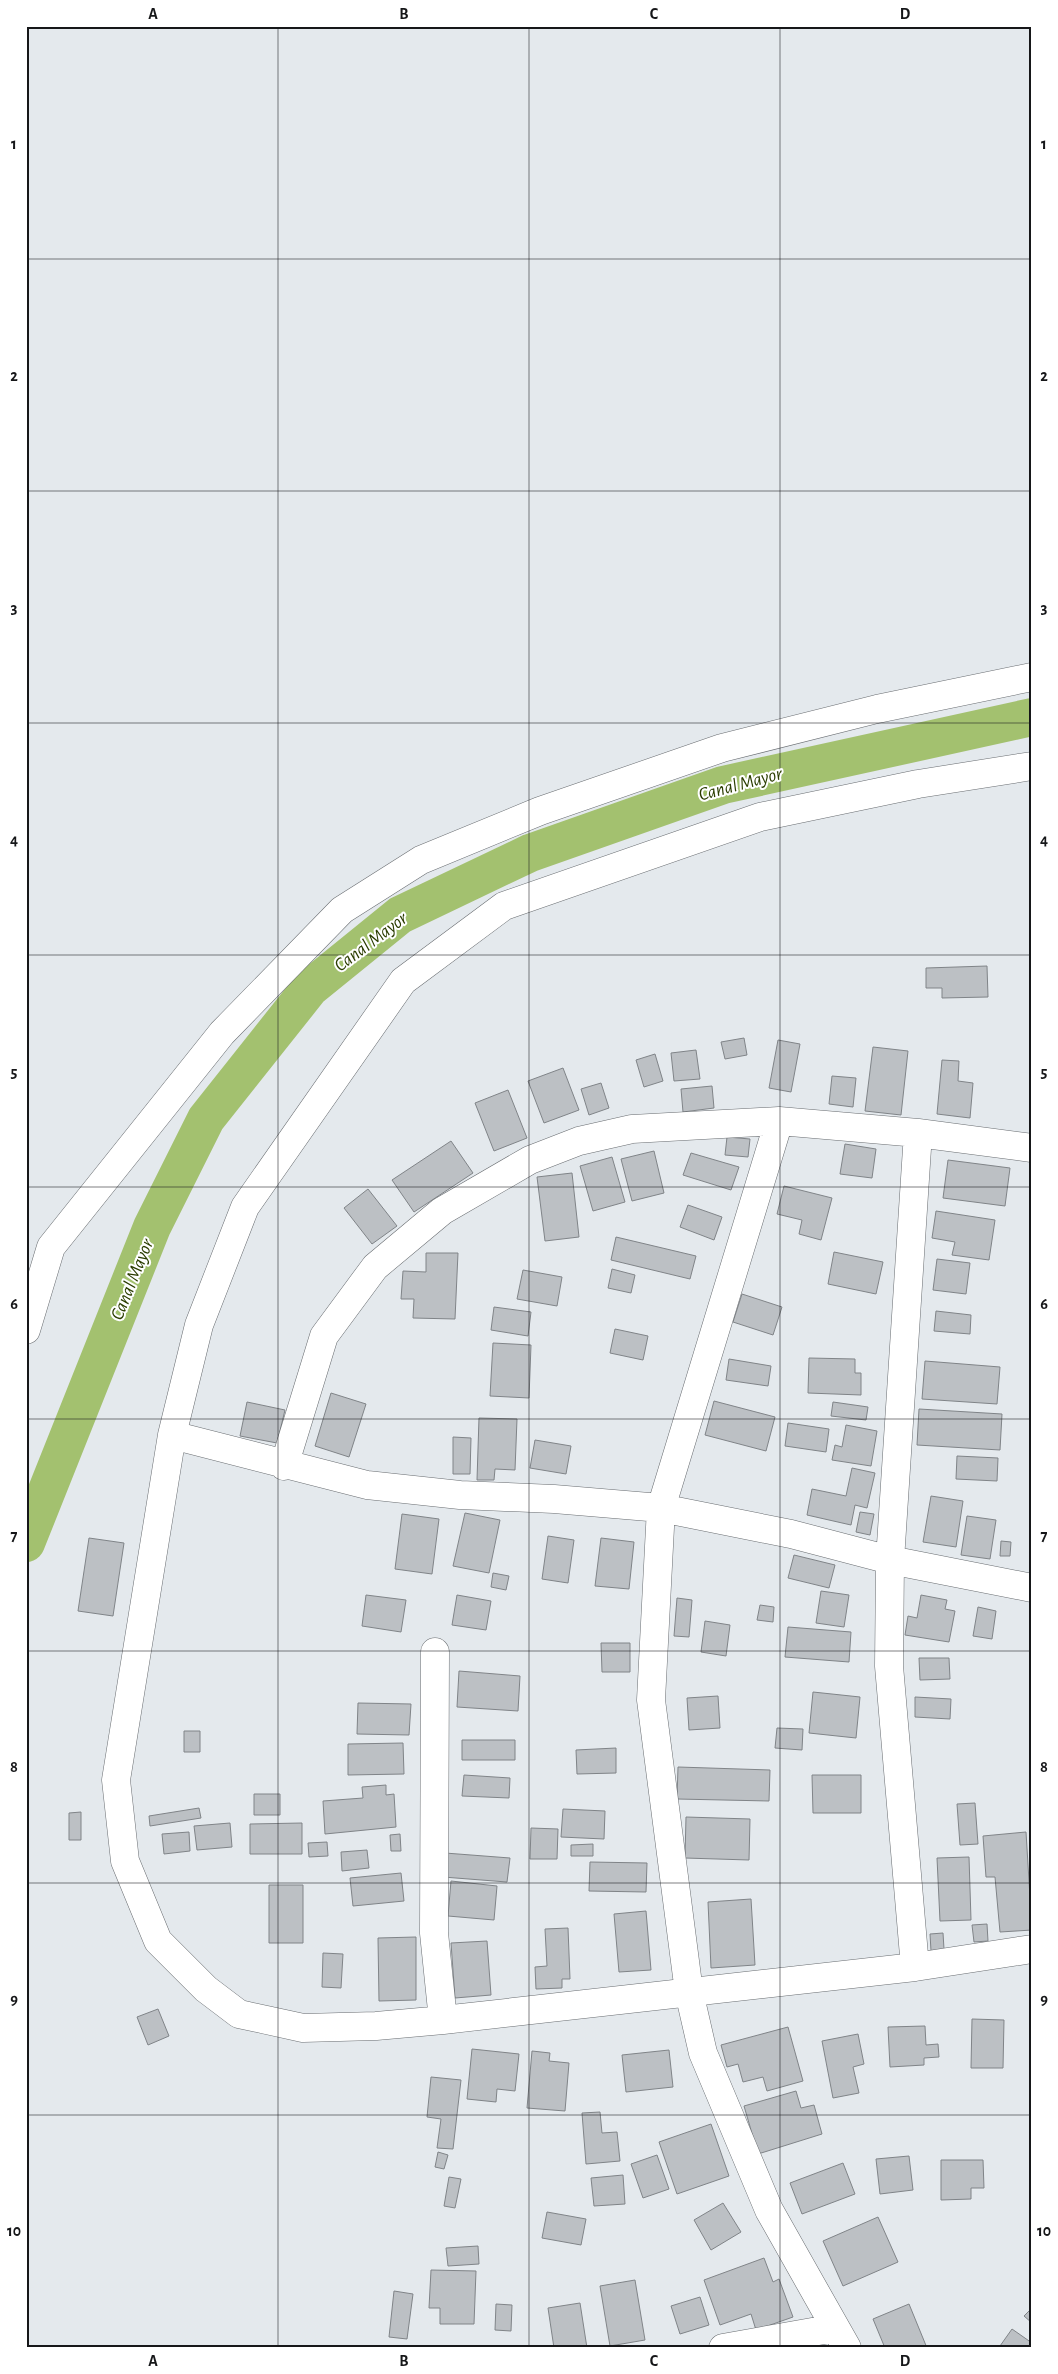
<svg xmlns="http://www.w3.org/2000/svg" width="1058" height="2374" viewBox="0 0 1058 2374" font-family="'Alegreya Sans',sans-serif">
<style>
.lines{fill:none;stroke-linecap:round;stroke-linejoin:round}
.canal{stroke:#a3c16f;stroke-width:38}
.building{fill:#bcc0c4;stroke:#808488}
.minor-casing{stroke:#696d71;stroke-width:29}
.minor{stroke:#fff;stroke-width:28}
.grid{fill:none;stroke:#161719;stroke-width:1;stroke-opacity:0.55}
.labels{text-anchor:middle;stroke-width:4;stroke-linejoin:round;paint-order:stroke}
.water-label{font-size:19px;font-style:italic;fill:#2b3d00;stroke:#fff}
.neatline{fill:none;stroke:#161719;stroke-width:2}
.grid-label{font-size:16px;text-anchor:middle;font-weight:bold;fill:#161719}
</style>
<rect width="100%" height="100%" fill="#e4e9ed"/>
<g class="lines">
<path class="canal" d="M26,1543L152,1227L206,1119L310,988L400,915L530,853L723,785L1032,717"/>
</g>
<path class="building" d="M987,966L988,997L942,998V988H926V968Z
M744,1038L747,1055L725,1059L721,1042Z
M778,1040L800,1044L791,1092L769,1088Z
M873,1047L908,1051L901,1115L865,1111Z
M696,1050L700,1079L674,1081L671,1053Z
M655,1054L663,1081L644,1087L636,1060Z
M942,1060L959,1061L958,1081L973,1083L970,1118L937,1114Z
M563,1068L579,1110L544,1123L528,1081Z
M832,1076L856,1078L853,1107L829,1104Z
M601,1083L609,1108L589,1115L581,1089Z
M712,1086L714,1108L683,1112L681,1089Z
M508,1090L527,1138L494,1151L475,1103Z
M727,1137L750,1139L748,1157L725,1155Z
M451,1141L473,1173L414,1212L392,1180Z
M845,1144L876,1149L872,1178L840,1174Z
M654,1151L664,1193L632,1201L621,1159Z
M691,1153L739,1167L731,1190L683,1175Z
M612,1157L625,1202L593,1211L580,1166Z
M948,1160L1010,1168L1005,1206L943,1198Z
M572,1173L579,1237L545,1241L537,1177Z
M784,1186L832,1198L821,1240L799,1234L802,1220L777,1214Z
M368,1189L397,1226L372,1244L344,1208Z
M688,1205L722,1217L714,1240L680,1227Z
M936,1211L995,1220L989,1260L952,1255L955,1242L932,1238Z
M616,1237L696,1256L690,1279L611,1260Z
M834,1252L883,1262L876,1294L828,1284Z
M426,1253H458L455,1319L413,1318L414,1299H401L403,1271L426,1272Z
M937,1259L970,1263L966,1294L933,1290Z
M612,1269L635,1275L631,1293L608,1288Z
M523,1270L562,1277L557,1306L517,1299Z
M742,1294L782,1307L773,1335L733,1322Z
M494,1307L531,1312L528,1336L491,1330Z
M936,1311L971,1315L970,1334L934,1331Z
M615,1329L648,1336L643,1360L610,1353Z
M493,1343L531,1345L529,1398L490,1396Z
M809,1358L855,1359V1373H861V1395L808,1393Z
M729,1359L771,1366L768,1386L726,1380Z
M925,1361L1000,1367L997,1404L922,1399Z
M331,1393L366,1404L349,1457L315,1446Z
M714,1401L775,1417L766,1451L705,1435Z
M247,1402L285,1410L277,1443L240,1436Z
M833,1402L868,1407L866,1420L831,1416Z
M919,1409L1002,1414L1000,1450L917,1445Z
M479,1418L517,1419L515,1470L495,1469L494,1480H477Z
M788,1423L829,1429L826,1452L785,1446Z
M846,1425L877,1431L871,1466L832,1460L835,1445L842,1447Z
M453,1437L471,1438L470,1474H453Z
M535,1440L571,1446L566,1474L530,1468Z
M957,1456L998,1458L997,1481L956,1479Z
M852,1468L875,1473L867,1508L855,1505L851,1525L807,1515L812,1489L846,1496Z
M931,1496L963,1501L956,1547L923,1542Z
M860,1512L874,1514L870,1535L856,1532Z
M465,1513L500,1520L489,1573L453,1566Z
M402,1514L439,1519L432,1574L395,1569Z
M967,1516L996,1520L990,1559L961,1555Z
M548,1536L574,1540L568,1583L542,1579Z
M89,1538L124,1543L113,1616L78,1611Z
M601,1538L634,1542L629,1589L595,1586Z
M1001,1541L1011,1542L1010,1556H1000Z
M794,1555L835,1565L829,1588L788,1578Z
M493,1573L509,1576L506,1590L491,1587Z
M821,1591L849,1595L844,1627L816,1623Z
M366,1595L406,1600L401,1632L362,1626Z
M457,1595L491,1601L486,1630L452,1625Z
M921,1595L947,1600L945,1609L955,1611L949,1642L905,1635L908,1616L917,1618Z
M677,1598L692,1600L689,1637L674,1636Z
M760,1605L774,1607L773,1622L757,1620Z
M978,1607L996,1611L992,1639L973,1636Z
M705,1621L730,1625L726,1656L701,1652Z
M788,1627L851,1632L849,1662L785,1657Z
M601,1643H630V1672H602Z
M919,1658H949L950,1679L920,1680Z
M459,1671L520,1676L518,1711L457,1707Z
M813,1692L860,1697L856,1738L809,1733Z
M718,1696L720,1728L689,1730L687,1698Z
M915,1697L951,1699L950,1719L915,1717Z
M358,1703L411,1704L409,1735L357,1734Z
M777,1728L803,1729L802,1750L775,1748Z
M184,1731H200V1752H184Z
M462,1740H515V1760H462Z
M403,1743L404,1774L348,1775V1744Z
M616,1748V1773L577,1774L576,1750Z
M678,1767L770,1770L769,1801L677,1799Z
M464,1775L510,1778L509,1798L462,1796Z
M812,1775H861V1813H813Z
M386,1785V1795L394,1794L396,1827L325,1834L323,1801L363,1798L362,1787Z
M254,1794H280V1815H254Z
M975,1803L978,1844L960,1845L957,1804Z
M199,1808L201,1818L150,1826L149,1816Z
M563,1809L605,1811L604,1839L561,1837Z
M81,1812V1840H69V1813Z
M686,1817L750,1819L749,1860L685,1858Z
M230,1823L232,1847L197,1850L194,1826Z
M302,1823V1854H250V1824Z
M531,1828L558,1829L557,1859H530Z
M189,1832L190,1851L164,1854L162,1834Z
M1026,1832L1032,1930L1000,1932L995,1877H986L983,1836Z
M400,1834L401,1851H391L390,1835Z
M327,1842L328,1856L309,1857L308,1843Z
M593,1844V1856H571V1845Z
M367,1850L369,1868L342,1871L341,1852Z
M445,1853L510,1858L507,1882L443,1877Z
M969,1857L971,1920L940,1921L937,1858Z
M590,1862L647,1863L646,1892L589,1891Z
M401,1873L404,1901L353,1906L350,1878Z
M451,1881L497,1886L494,1920L448,1916Z
M269,1885H303V1943H269Z
M751,1899L755,1965L711,1968L708,1902Z
M646,1911L651,1970L619,1972L614,1914Z
M987,1924L988,1941L974,1942L972,1925Z
M568,1928L570,1979H562V1988L536,1989L535,1967L547,1966L545,1929Z
M943,1933L944,1949L931,1951L930,1934Z
M416,1937V2000L379,2001L378,1938Z
M487,1941L491,1995L455,1998L451,1943Z
M323,1953L343,1954L341,1988L322,1987Z
M158,2009L169,2036L148,2045L137,2017Z
M972,2019L1004,2020L1003,2068H971Z
M925,2026L926,2045L938,2044L939,2057L924,2058V2065L890,2067L888,2027Z
M788,2027L803,2081L767,2091L763,2077L743,2082L738,2064L727,2067L721,2045Z
M858,2034L864,2064L853,2067L859,2093L833,2098L822,2041Z
M472,2049L519,2054L515,2091L497,2089L496,2102L467,2099Z
M669,2050L673,2087L626,2092L622,2055Z
M532,2051L550,2053L549,2061L569,2063L565,2111L527,2108Z
M431,2077L461,2080L453,2149L437,2148L441,2119L427,2117Z
M796,2091L801,2108L814,2105L822,2134L758,2154L744,2106Z
M600,2112L602,2133L617,2132L620,2161L586,2164L582,2113Z
M711,2124L729,2176L677,2194L659,2142Z
M438,2152L448,2155L444,2169L435,2167Z
M657,2155L669,2189L643,2198L631,2164Z
M909,2156L913,2190L880,2194L876,2159Z
M941,2160H983L984,2188H971V2199L941,2200Z
M843,2163L855,2194L802,2214L790,2183Z
M623,2175L625,2204L594,2206L591,2178Z
M449,2177L461,2179L455,2208L444,2206Z
M723,2203L741,2232L711,2250L694,2220Z
M547,2212L586,2219L581,2245L542,2238Z
M878,2217L898,2262L843,2286L823,2241Z
M478,2246L479,2264L448,2266L446,2248Z
M764,2258L773,2282L779,2279L793,2317L756,2330L751,2314L720,2325L704,2280Z
M431,2270L476,2271L474,2324H440V2308H429Z
M635,2280L645,2340L610,2346L600,2286Z
M394,2291L413,2294L407,2339L389,2337Z
M700,2297L709,2325L680,2334L671,2306Z
M580,2303L587,2348H554L548,2308Z
M496,2304L512,2305L511,2331L495,2330Z
M909,2304L927,2348H885L873,2319Z
M1032,2308V2323L1024,2316Z
M1012,2329L1032,2343V2348H1003L1000,2346Z"/>
<g class="lines">
<g class="minor-casing">
<path id="minor" d="M1032,766L918,784L760,817L504,906L403,981L245,1207L199,1325L172,1435L116,1780L125,1861L158,1941L206,1989L239,2014L303,2028L376,2026L443,2020L915,1967L1032,1949
M779,1121L661,1508L651,1700L689,1992L703,2053L769,2210L847,2348
M26,1330L51,1247L222,1033L342,910L421,860L540,811L722,748L877,709L1032,677
M172,1435L367,1485L460,1495L554,1499L661,1508L791,1534L890,1560L1032,1588
M284,1466L324,1336L375,1267L442,1211L530,1160L579,1141L632,1129L779,1121L918,1133L1032,1148
M435,1652L434,1933L443,2020
M915,1967L889,1666L890,1560L918,1133
M723,2348L835,2328"/>
</g>
<use href="#minor" class="minor"/>
</g>
<path class="grid" d="M278,26V2348M529,26V2348M780,26V2348M26,259H1032M26,491H1032M26,723H1032M26,955H1032M26,1187H1032M26,1419H1032M26,1651H1032M26,1883H1032M26,2115H1032"/>
<g class="labels">
<g class="water-label">
<text transform="translate(740 783) rotate(-15)" y="7">Canal Mayor</text>
<text transform="translate(370 941) rotate(-37)" y="7">Canal Mayor</text>
<text transform="translate(131 1279) rotate(-68)" y="7">Canal Mayor</text>
</g>
</g>
<rect width="1058" height="2374" fill="none" stroke="#ffffff" stroke-width="55"/>
<rect x="28" y="28" width="1002" height="2318" class="neatline"/>
<g class="grid-label">
<text x="153" y="19">A</text>
<text x="404" y="19">B</text>
<text x="654" y="19">C</text>
<text x="905" y="19">D</text>
<text x="14" y="149">1</text>
<text x="1044" y="149">1</text>
<text x="14" y="381">2</text>
<text x="1044" y="381">2</text>
<text x="14" y="613">3</text>
<text x="1044" y="613">3</text>
<text x="14" y="845">4</text>
<text x="1044" y="845">4</text>
<text x="14" y="1077">5</text>
<text x="1044" y="1077">5</text>
<text x="14" y="1309">6</text>
<text x="1044" y="1309">6</text>
<text x="14" y="1541">7</text>
<text x="1044" y="1541">7</text>
<text x="14" y="1772">8</text>
<text x="1044" y="1772">8</text>
<text x="14" y="2004">9</text>
<text x="1044" y="2004">9</text>
<text x="14" y="2236">10</text>
<text x="1044" y="2236">10</text>
<text x="153" y="2366">A</text>
<text x="404" y="2366">B</text>
<text x="654" y="2366">C</text>
<text x="905" y="2366">D</text>
</g>
</svg>
